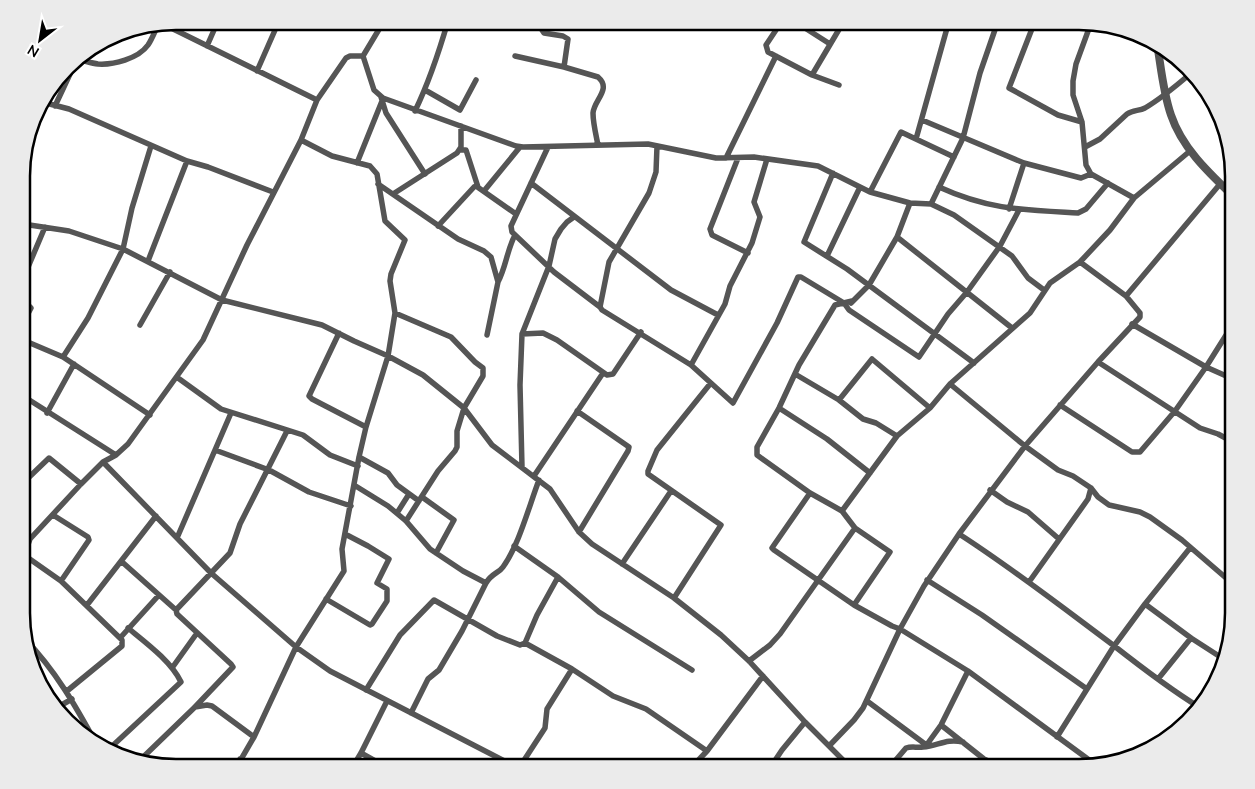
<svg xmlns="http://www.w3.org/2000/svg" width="1255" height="789" viewBox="0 0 1255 789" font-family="'Nunito Sans',sans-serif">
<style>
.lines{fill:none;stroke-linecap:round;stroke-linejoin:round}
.minor{stroke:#555;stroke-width:5.5}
.tertiary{stroke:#555;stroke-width:8}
.rim{fill:none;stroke:#000;stroke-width:2.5}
</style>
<rect width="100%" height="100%" fill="#fff"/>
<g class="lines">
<path class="minor" d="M476,21L501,26
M540,21V27L544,33L563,36L568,39L564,67
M782,21L766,45L768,52L812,75L839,85
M794,21L830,44
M1035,21L1009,88L1058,115L1082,122
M1091,23L1076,64L1073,81V95L1082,122L1086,165L1091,174L1134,198
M163,24L317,100
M207,46L218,21
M363,56L374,90L383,98L516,146L523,147L648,144L716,158L754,157L818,166L870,192L910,203L931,204L954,215L1012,256L1028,278L1044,290
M363,56L384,21
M515,56L564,67L598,77C612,89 594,100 593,113C593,123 596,135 598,145
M75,59C83,60 90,63 98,64C113,65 138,59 148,45C152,39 155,31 158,25
M257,71L279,21
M812,75L844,21
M425,90L460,110L476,80
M381,97L386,113L425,174
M42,102L69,109L187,161L208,167L273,192
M55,106L77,59
M415,111C429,82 439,52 448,21
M922,120L1024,163L1081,178L1091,174
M916,139L949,21
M548,147L511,226L512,232L554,272L600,307L602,310L691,365L733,403L777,323L798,277H801L844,303L849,310L919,357L948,314L967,292L1000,246L1019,210
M1085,147L1100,139L1127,114C1133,110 1139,111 1145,108C1162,98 1176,86 1190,74
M460,150H466L478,187
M726,158L776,56
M738,158L710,229L712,235L748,253
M357,163L382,101
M833,173L804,242L847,269L974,363
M531,183L671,290L718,315
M378,184L458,239L484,251L491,257L498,282L487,335
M939,187C989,210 1024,210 1078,213L1086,209L1108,183
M1226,190L1233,181
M484,191L520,147
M870,192L901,132L954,157
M393,194L457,153L461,147V126
M931,204L963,138L980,73L998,21
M1009,209L1024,163
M23,224L69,231L123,249L222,300L322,325L354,341L388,356L423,375L464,408L492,445L550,489L579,532L592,544L674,598L721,635L749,661L805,722L851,768
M438,226L474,187L476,186L516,214
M897,237L1012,328
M827,256L860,187
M148,261L187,161
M1080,262L1126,296
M23,279L45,227
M498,282C506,267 507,250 515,235
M23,300L31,308L23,323
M852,301L835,305L799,365L779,408L757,447V455L810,493L842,511L855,528L890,552L854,605
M851,303L869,285L897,237L910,203
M600,307L609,262L649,193L656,172L657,146
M395,313L451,337L475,362L483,368V376L464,408L457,431V447L455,451L438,471L406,521
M1132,324L1206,367L1233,379
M140,325L170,272
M339,333L309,396L312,399L366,427
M522,334L543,333L557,340L607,375L613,374L641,332
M23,340L63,357L150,415
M63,357L88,318L123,249L132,208L151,146
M1098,362L1200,428L1218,434L1233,442
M691,365L725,304L730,286L752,243L760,217L754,202L767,159
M795,374L839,400L863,419L876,423L897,436
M178,378L221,409L303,435L330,455L358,466
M950,384L1025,446L1058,470L1073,476L1091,488L1098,497L1109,505L1140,512L1150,517L1182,540L1233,584
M23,396L116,455
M839,400L872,359L930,408
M1060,405L1132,452H1140L1175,411L1206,367L1233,324
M779,408L827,439L870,473
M577,411L629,447L628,451L579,532
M47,413L74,364
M215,450L269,470L309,492L351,506
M359,457L388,473L397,485L419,501
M103,462L211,573L296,647L330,671L518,768
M522,467L520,385L522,334L549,266L555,239L561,229L567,222L574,217
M534,476L603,373
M23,483L49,458L81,484
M354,485L388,506L406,521L430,549L463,571L486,583
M990,490L1007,502L1028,512L1059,539
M810,493L774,545L772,548L774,550L854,605L892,626L900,629L968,671L1096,765
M422,497L454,520L436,553
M1233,500L1229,501L1233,508
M842,511L897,436L930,408L950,384L1030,313L1050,283L1080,262L1110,230L1134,198L1190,151
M397,513L409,494
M53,515L88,537L89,540L61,581
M959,534C1012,568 1062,607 1113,645C1141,667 1168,688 1199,707
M23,537L30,539
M177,538L231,413
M514,546L558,577L599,612L692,670
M24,555L61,581L122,640V646L67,691
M23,558L30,539L81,484L103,462L116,455L128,444L203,340L247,245L301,140L317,100L346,58L350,56H363
M121,561L176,610L177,614L231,664L233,667L195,707L137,763
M622,564L671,491
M927,580L982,615L1087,689
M1029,582L1088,499L1091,488
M674,598L721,525L648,474V471L657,450L710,384
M326,599L370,625L372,624L387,601V589L377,583L389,559L368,546L345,534
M1145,604L1191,638L1222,658
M87,605L156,516
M176,610L230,553L240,524L287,431
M24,638C56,671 75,705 97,745
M120,638L159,595
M525,643L537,615L558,577
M749,661L770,645L780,634L855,528
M172,668L197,633
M1158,679L1191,638
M366,690L400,635L434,600L497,636L520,645L525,643L572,669L613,696L646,709L707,751
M867,701L925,744L928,743L941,725L968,671
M58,707L72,699
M195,707L207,705L212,706L254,737
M411,713L428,679L439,670L462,631L486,583C492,573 499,573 503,567C519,545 529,506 539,480
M941,725L984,759L1001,767
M1057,737L1114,646L1145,604L1190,548
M829,746L854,720L863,708L900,629L924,586L959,534L1025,446L1098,362L1140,317V313L1126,296L1220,184
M108,750L181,682C171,661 145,642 128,628
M361,753L388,768
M240,759L251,768
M236,768L254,737L296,647L344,571L342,549L359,457L366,427L388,356L395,313L390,281L391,274L405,240L385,221L377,174L370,166L332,156L301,140
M352,768L361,753L387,701
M519,768L545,728L547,709L572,669
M691,768L707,751L763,676
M770,768L782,750L805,722
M889,768L906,748C912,746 917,748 923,747C938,746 946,738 963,742"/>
<path class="tertiary" d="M1157,43C1161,67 1163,92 1171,115C1182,148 1209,173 1233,196"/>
</g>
<path d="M0 0H1255V789H0ZM176 30H1079A146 146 0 0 1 1225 176V613A146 146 0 0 1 1079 759H176A146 146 0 0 1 30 613V176A146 146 0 0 1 176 30Z" fill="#ebebeb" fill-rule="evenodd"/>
<path class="rim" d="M176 30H1079A146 146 0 0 1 1225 176V613A146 146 0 0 1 1079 759H176A146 146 0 0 1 30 613V176A146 146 0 0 1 176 30Z"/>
<g transform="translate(40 40) rotate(211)" stroke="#ffffff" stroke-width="4" paint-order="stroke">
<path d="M0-4L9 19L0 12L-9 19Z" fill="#000000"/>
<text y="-8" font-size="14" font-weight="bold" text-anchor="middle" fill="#000000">N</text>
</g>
</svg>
